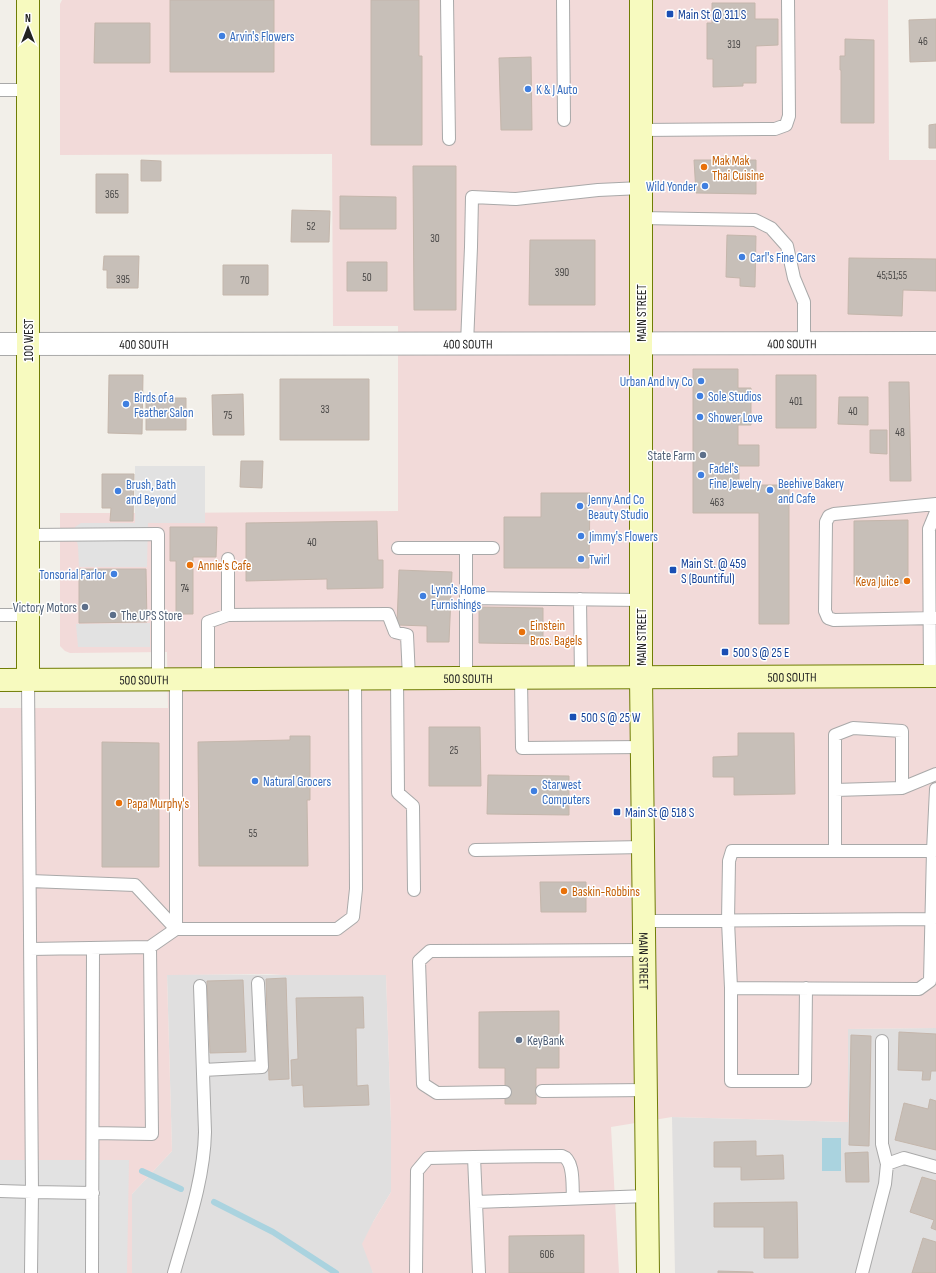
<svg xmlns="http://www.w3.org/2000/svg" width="936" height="1273" viewBox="0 0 936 1273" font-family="'Sofia Sans Condensed',sans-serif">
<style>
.residential{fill:#e0dfdf}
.commercial{fill:#f2dad9}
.parking{fill:#e2e2e2}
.water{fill:#aad3df}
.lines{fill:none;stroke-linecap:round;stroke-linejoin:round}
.stream{stroke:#aad3df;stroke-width:6}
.building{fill:#c7bfb8;stroke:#c4b6ab}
.lane-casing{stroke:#a9a9a9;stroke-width:14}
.street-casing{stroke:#a9a9a9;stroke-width:24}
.secondary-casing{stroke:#707d05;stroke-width:24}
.lane{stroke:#fff;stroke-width:12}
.street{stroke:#fff;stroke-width:22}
.secondary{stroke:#f7fabf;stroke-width:22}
.transit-dot{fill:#1a4fb4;stroke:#fff;stroke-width:1.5}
.shop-dot{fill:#3f7fe0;stroke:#fff;stroke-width:1.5}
.food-dot{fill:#e8710a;stroke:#fff;stroke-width:1.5}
.service-dot{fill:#5c6f8a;stroke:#fff;stroke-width:1.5}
.labels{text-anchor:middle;stroke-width:3;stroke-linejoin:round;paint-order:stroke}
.number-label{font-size:11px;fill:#4b4948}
.transit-label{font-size:13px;fill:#164399;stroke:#fff;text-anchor:start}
.shop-label{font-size:13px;fill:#366cbe;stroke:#fff;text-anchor:start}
.food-label{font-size:13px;fill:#c56008;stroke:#fff;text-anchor:start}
.street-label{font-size:13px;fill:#222;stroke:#fff}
.service-label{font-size:13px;fill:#4e5e75;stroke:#fff;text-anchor:end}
</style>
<rect width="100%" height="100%" fill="#f2efe9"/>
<path class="residential" d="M167,974L282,975L386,974L391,1122V1192L373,1222L371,1265L373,1273H132V1194L172,1151Z
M936,1028V1273H675L672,1117L848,1122V1029Z"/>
<path class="commercial" d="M62,0H888L889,160H936V1028L848,1029V1122L672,1117L611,1127L619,1273H373L362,1244L373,1222L391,1192V1122L386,975H282L268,974L167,975L172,1151L132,1194V1273H0V708H168L167,652L70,653L65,651L60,646V513H166L398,511V326H333L332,154L60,155V4Z"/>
<path class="parking" d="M135,466H205V523H148L147,567H79L78,546L77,542L75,541V527L81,523H135Z
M150,623V647H78L76,624Z
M0,1160H129L127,1273H0Z"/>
<path class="water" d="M822,1138H841V1171H822Z"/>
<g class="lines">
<path class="stream" d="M142,1171L181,1189
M214,1202L273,1232L336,1273"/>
</g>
<path class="building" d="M170,0H274V72H170Z
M371,0H419V56H422V145H371Z
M712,3H755V19H778V45L756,46V83H743V86L713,87V59H707V23H712Z
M936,19V61L910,62L909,20Z
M95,23H150V63H94Z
M845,39L874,40V123H841V70H840V56H845Z
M531,57L532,130H501L499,58Z
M936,124V148H929V125Z
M141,160L161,161V181H141Z
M694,160H756V194L696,193Z
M413,166H456V310H414Z
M96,174H128V213H96Z
M340,196L396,197V229H340Z
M292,210L330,211L329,242H291Z
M727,235L756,236L755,287L740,286V278L726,277Z
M530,240H595V305H529Z
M104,256H139L138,288H107V270H103Z
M849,258L936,259V291L903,290L902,316L848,314Z
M347,262H387V291H347Z
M223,265H268V295H223Z
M693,369H738V388H751V425H738V445H759V466H739V485H789V624H759V513H693Z
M109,375H143L142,434L108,433Z
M776,375H816V428H776Z
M280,379H369V440H280Z
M889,382H909L911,481H890Z
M243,394L244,435H213L212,395Z
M839,397H868V425L838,424Z
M146,398H186V430H146Z
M870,430H887V454L870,453Z
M241,461H263L262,488L240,487Z
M102,474H134L133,521H110L111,508H102Z
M541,493H590L589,568H504V517H541Z
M908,520V583L854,584V521Z
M377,521L378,560H383V588L327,589V579L246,581V523Z
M170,527H217L216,557H193V614H176V561H170Z
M934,532H936V583H935Z
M79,569H146L147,622L79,623Z
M399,570L452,572L449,642H427V626L397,625Z
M479,607L543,608V644L479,643Z
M429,727H480L481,786H429Z
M738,733H794L795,794L734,795V777H713V757L738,756Z
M290,736H310V800H307L308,866H199L198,742L290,740Z
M102,742L159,743V867H102Z
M488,775L569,776V815L487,814Z
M540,882H586V912H541Z
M286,978L289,1079L269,1080L266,979Z
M243,980L246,1052L210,1053L207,981Z
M363,997L364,1028H356L357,1086L368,1085L369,1105L304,1107L303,1085L292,1086L291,1060L298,1059L296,998Z
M559,1011V1068H536V1104H505V1068H479V1012Z
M899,1032L936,1034V1071H931L930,1080H922L923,1071L898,1070Z
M851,1035L871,1036L869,1146L849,1145Z
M930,1099L936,1101V1150L895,1140L904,1103L928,1109Z
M756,1141V1156L783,1155L784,1179L741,1180V1167H714V1142Z
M868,1152L869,1182H846L845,1153Z
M922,1177L936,1181V1230L931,1228L934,1220L910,1212Z
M797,1202L798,1258H764V1227H714V1203Z
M584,1235V1273H509V1236Z
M923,1238L936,1242V1273H912Z
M718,1271L753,1272V1273H718Z"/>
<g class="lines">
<g class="lane-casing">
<path id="lane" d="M447,0L449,139
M563,0L564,120
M0,90H28
M641,130L775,129L786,125L789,116L788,0
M641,218L755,220L771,228L787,246L794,278L804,302V343
M467,344L471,247L472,197L516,199L598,190L641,188
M936,504L834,514L829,516L826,522L825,611L828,618L834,620L936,618
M28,535L158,534V679
M398,548H493
M466,548V678
M466,598L641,600
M580,599L581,678
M0,615H28
M228,615V559
M930,676L929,529L936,512
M397,678L398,793L413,806L414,890
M521,678L522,748L643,747
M208,679V622L228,615L388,614L395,632L407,635L409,678
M28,680L32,1192L93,1193
M835,790L902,788
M475,850L644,847
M835,851H933
M30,881L135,885L176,929H337L353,917L356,889L355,679
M645,921L932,919
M30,949L150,947L176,929V679
M731,988L919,989L930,981L933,851L936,789
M806,988L805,1081H731V988L728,921L729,861L732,851H835V735L853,728L902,731V788L936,774
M882,1041V1144L887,1164
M203,1070L262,1067L258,983
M542,1091L647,1090
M505,1092L437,1093L423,1084L419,961L430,951L645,950
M93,1133L152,1134L150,947
M474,1157L562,1156C575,1160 572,1186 573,1198
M0,1191L32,1192L31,1273
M476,1202L648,1196
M92,1273L93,948
M174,1273C187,1227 204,1180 205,1132L200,986
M416,1273L417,1171L428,1158L474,1157L479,1273
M862,1273L885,1184L887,1164L904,1158L936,1167"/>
</g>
<g class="street-casing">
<g id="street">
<path id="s1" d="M0,344L936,343"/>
</g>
</g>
<g class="secondary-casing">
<g id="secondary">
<path id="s2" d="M641,0V677L648,1273"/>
<path id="s3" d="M0,680L936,676"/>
<path d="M28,680V0"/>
</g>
</g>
<use href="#lane" class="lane"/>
<use href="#street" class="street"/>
<use href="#secondary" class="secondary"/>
</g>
<g class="transit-dot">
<rect x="666" y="10" width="8" height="8" rx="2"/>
<rect x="669" y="566" width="8" height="8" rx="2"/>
<rect x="721" y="648" width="8" height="8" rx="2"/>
<rect x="569" y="713" width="8" height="8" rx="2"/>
<rect x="613" y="808" width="8" height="8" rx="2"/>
</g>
<g class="shop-dot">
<circle cx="222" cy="36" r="4"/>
<circle cx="528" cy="89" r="4"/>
<circle cx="705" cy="186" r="4"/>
<circle cx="742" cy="257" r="4"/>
<circle cx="701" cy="381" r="4"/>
<circle cx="700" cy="396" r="4"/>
<circle cx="126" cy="404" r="4"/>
<circle cx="700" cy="417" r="4"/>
<circle cx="701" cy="475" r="4"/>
<circle cx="770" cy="490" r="4"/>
<circle cx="118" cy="491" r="4"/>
<circle cx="580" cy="506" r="4"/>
<circle cx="581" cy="536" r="4"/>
<circle cx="581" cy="559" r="4"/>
<circle cx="114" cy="574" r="4"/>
<circle cx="423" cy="596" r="4"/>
<circle cx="255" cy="781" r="4"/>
<circle cx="534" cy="791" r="4"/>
</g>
<g class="food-dot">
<circle cx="704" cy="167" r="4"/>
<circle cx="190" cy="565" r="4"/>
<circle cx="907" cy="581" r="4"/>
<circle cx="522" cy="632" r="4"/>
<circle cx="119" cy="803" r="4"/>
<circle cx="564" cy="891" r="4"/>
</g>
<g class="service-dot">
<circle cx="703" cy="455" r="4"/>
<circle cx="85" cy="607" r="4"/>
<circle cx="113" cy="615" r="4"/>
<circle cx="519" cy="1040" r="4"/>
</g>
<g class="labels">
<g class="number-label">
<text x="923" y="45">46</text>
<text x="734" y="48">319</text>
<text x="112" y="198">365</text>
<text x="311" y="230">52</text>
<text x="435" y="242">30</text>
<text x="562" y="276">390</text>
<text x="892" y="279">45;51;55</text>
<text x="367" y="281">50</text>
<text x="123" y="283">395</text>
<text x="245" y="284">70</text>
<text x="796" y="405">401</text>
<text x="325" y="413">33</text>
<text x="853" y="415">40</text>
<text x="228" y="419">75</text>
<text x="900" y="436">48</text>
<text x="717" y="506">463</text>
<text x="312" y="546">40</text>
<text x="185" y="592">74</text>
<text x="454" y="754">25</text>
<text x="253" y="837">55</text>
<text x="547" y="1258">606</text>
</g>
<g class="transit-label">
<text x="678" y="19">Main St @ 311 S</text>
<text x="681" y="568">Main St. @ 459<tspan x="681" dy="15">S (Bountiful)</tspan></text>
<text x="733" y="657">500 S @ 25 E</text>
<text x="581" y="722">500 S @ 25 W</text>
<text x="625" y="817">Main St @ 518 S</text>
</g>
<g class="shop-label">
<text x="230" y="41">Arvin's Flowers</text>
<text x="536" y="94">K &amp; J Auto</text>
<text x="697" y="191" text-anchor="end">Wild Yonder</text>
<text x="750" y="262">Carl's Fine Cars</text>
<text x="693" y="386" text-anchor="end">Urban And Ivy Co</text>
<text x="708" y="401">Sole Studios</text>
<text x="134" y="402">Birds of a<tspan x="134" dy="15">Feather Salon</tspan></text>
<text x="708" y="422">Shower Love</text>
<text x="709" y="473">Fadel's<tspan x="709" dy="15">Fine Jewelry</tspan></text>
<text x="778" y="488">Beehive Bakery<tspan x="778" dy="15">and Cafe</tspan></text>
<text x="126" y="489">Brush, Bath<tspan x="126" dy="15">and Beyond</tspan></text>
<text x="588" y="504">Jenny And Co<tspan x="588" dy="15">Beauty Studio</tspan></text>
<text x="589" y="541">Jimmy's Flowers</text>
<text x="589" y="564">Twirl</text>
<text x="106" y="579" text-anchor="end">Tonsorial Parlor</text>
<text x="431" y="594">Lynn's Home<tspan x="431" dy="15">Furnishings</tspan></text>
<text x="263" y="786">Natural Grocers</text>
<text x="542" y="789">Starwest<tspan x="542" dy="15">Computers</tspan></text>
</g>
<g class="food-label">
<text x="712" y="165">Mak Mak<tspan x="712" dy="15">Thai Cuisine</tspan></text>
<text x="198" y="570">Annie's Cafe</text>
<text x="899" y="586" text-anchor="end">Keva Juice</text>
<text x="530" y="630">Einstein<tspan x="530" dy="15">Bros. Bagels</tspan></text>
<text x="127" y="808">Papa Murphy's</text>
<text x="572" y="896">Baskin-Robbins</text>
</g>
<g class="street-label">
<text transform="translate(641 313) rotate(-90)" y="5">MAIN STREET</text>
<text transform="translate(28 340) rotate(-90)" y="5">100 WEST</text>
<text dy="5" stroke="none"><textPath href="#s1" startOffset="792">400 SOUTH</textPath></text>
<text dy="5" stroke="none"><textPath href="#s1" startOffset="144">400 SOUTH</textPath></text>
<text dy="5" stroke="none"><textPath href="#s1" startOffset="468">400 SOUTH</textPath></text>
<text transform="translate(641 637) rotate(-90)" y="5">MAIN STREET</text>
<text dy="5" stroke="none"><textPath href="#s3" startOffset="792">500 SOUTH</textPath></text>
<text dy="5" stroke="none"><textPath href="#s3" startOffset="468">500 SOUTH</textPath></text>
<text dy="5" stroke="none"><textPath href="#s3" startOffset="144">500 SOUTH</textPath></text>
<text dy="5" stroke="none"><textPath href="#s2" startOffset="961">MAIN STREET</textPath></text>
</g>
<g class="service-label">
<text x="695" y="460">State Farm</text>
<text x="77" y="612">Victory Motors</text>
<text x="121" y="620" text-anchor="start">The UPS Store</text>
<text x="527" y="1045" text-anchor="start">KeyBank</text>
</g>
</g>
<g transform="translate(28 28)" stroke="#ffffff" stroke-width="3" paint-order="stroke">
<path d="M0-3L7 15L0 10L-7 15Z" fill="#222222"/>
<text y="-6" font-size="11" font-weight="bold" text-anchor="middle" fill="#222222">N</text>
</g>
</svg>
